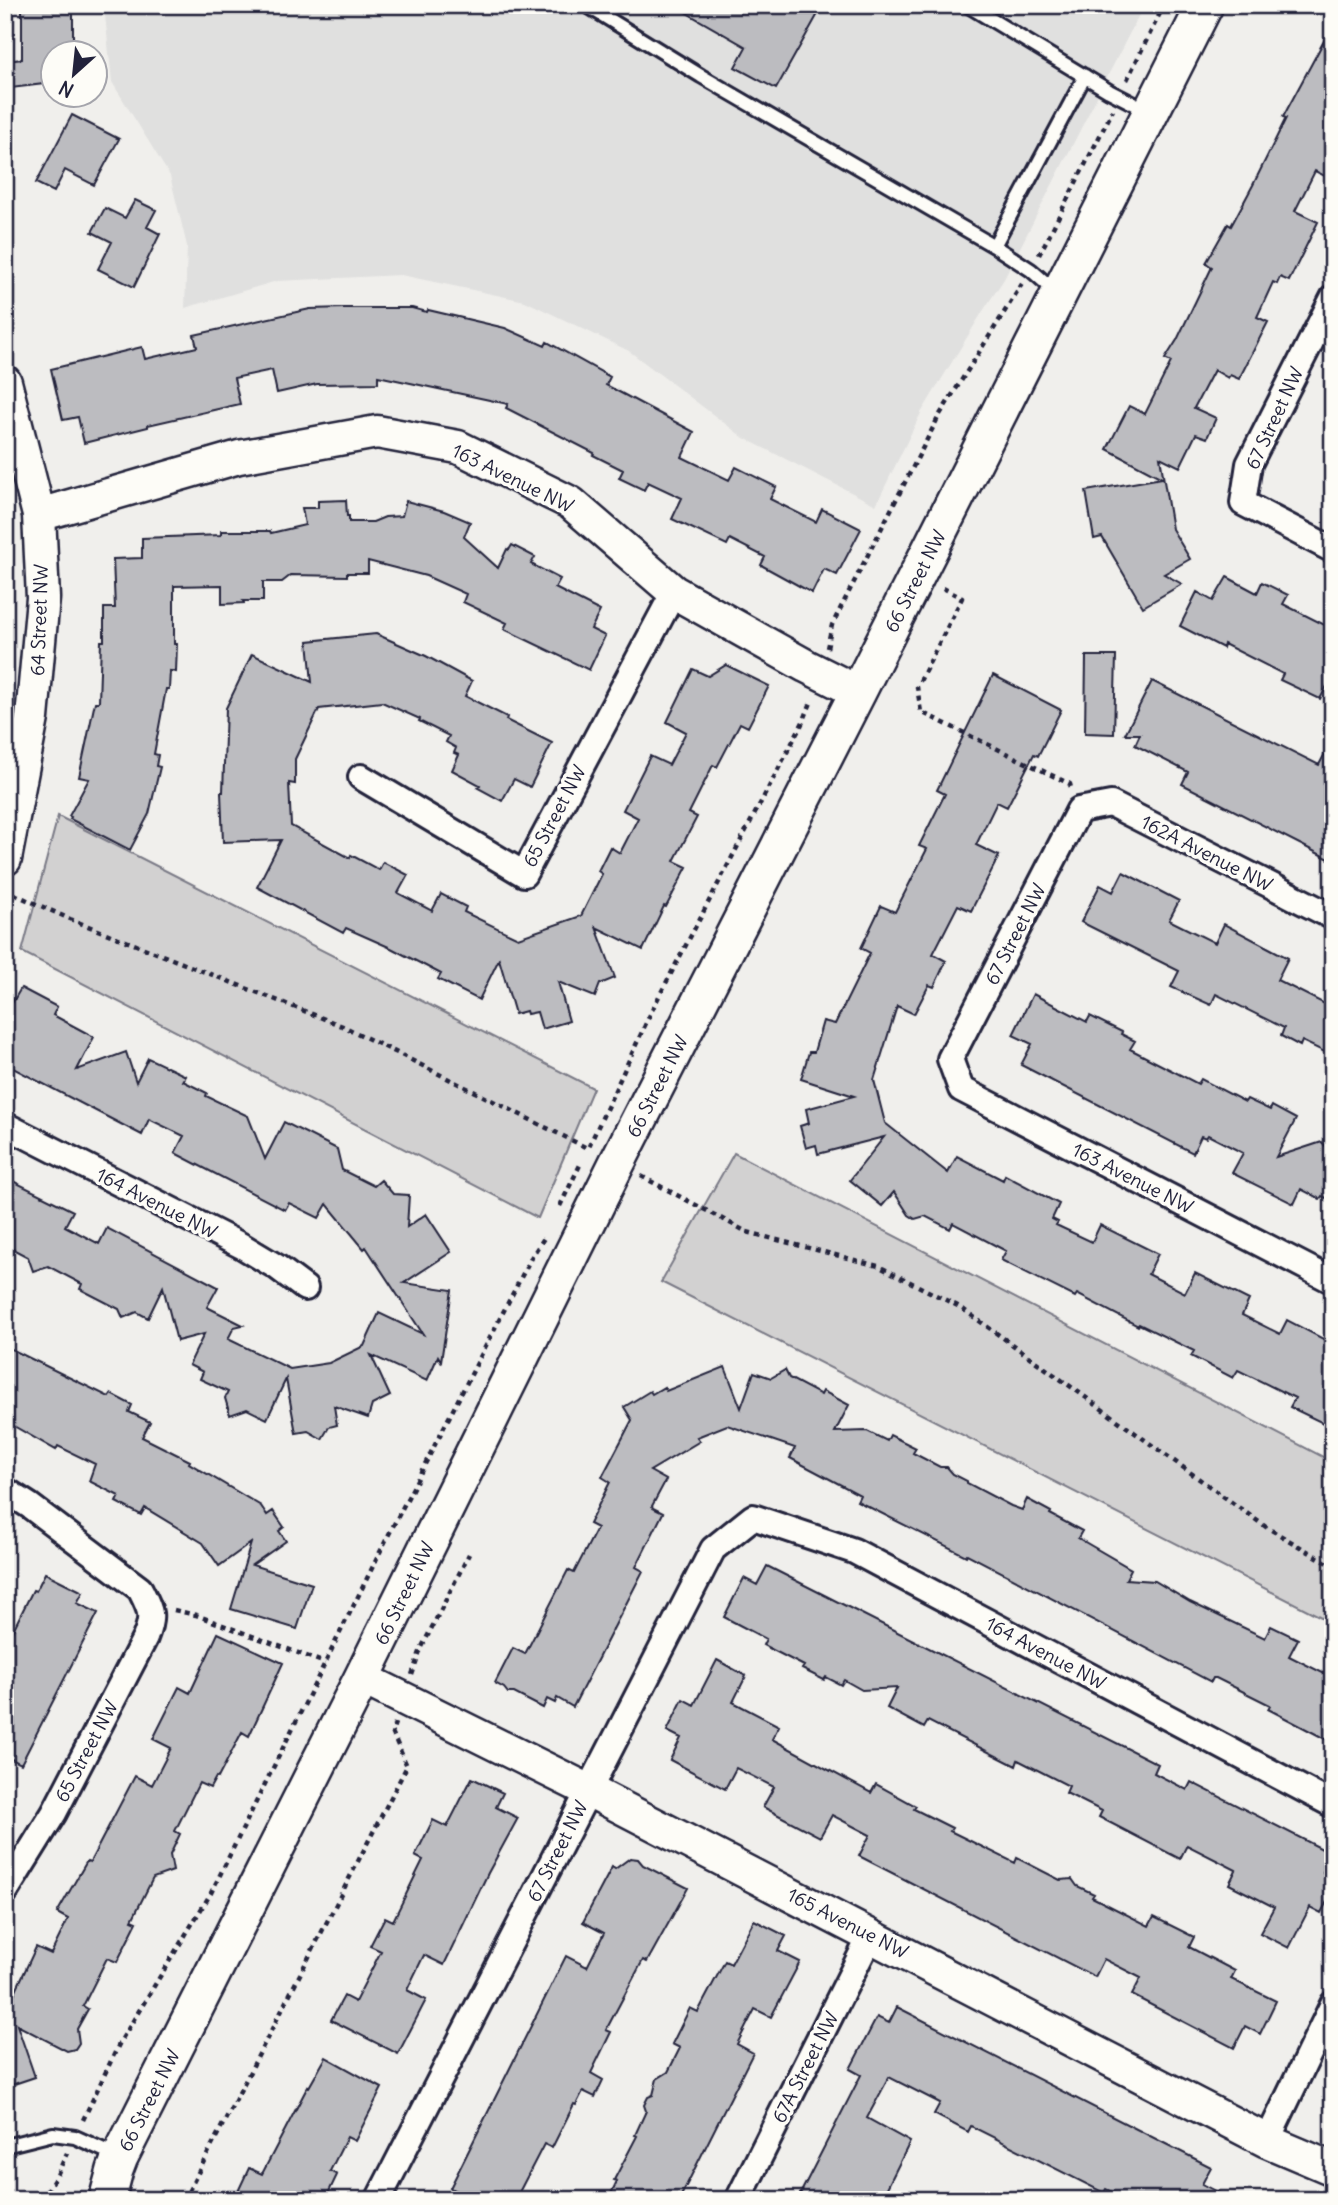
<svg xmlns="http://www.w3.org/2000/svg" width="1338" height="2205" viewBox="0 0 1338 2205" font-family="Delius,sans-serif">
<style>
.built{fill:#e0e0df}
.green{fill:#d2d1d1;stroke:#7a7a86;stroke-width:2}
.building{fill:#bcbcc0;stroke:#22223b;stroke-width:2}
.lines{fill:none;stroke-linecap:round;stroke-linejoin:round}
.service-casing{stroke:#22223b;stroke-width:18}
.minor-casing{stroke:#22223b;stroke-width:30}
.tertiary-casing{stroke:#22223b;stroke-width:37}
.secondary-casing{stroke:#22223b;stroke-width:40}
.path{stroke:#22223b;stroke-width:4.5;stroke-dasharray:5 5;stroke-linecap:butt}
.service{stroke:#fdfcf7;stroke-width:12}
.minor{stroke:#fdfcf7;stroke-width:24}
.tertiary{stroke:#fdfcf7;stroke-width:32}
.secondary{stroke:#fdfcf7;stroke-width:35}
.labels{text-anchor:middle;stroke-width:7;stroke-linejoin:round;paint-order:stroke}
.street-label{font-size:19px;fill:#22223b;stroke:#fdfcf7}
</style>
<rect width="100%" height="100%" fill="#f0efec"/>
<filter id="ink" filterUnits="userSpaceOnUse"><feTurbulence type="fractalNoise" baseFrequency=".0143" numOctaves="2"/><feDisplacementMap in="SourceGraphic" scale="14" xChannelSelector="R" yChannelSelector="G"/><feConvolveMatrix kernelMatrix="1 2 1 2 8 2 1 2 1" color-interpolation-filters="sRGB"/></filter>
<g filter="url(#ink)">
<path class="built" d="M104,5H1144L1004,279L983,311L921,413L876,505L744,438L629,351L525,301L401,275L277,281L185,308L187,246L170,176L112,82Z"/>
<path class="green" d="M58,816L593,1088L538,1218L22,952Z
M734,1153L1333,1462V1623L661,1282Z"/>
<path class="building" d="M22,5H73V52H52V83L11,88L5,78L6,61L22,59Z
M673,5H823L776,89L735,67L746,47Z
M1333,24V180L1315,171L1295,211L1318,222L1289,281L1280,277L1277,284L1273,282L1257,317L1268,322L1239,379L1230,375L1228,378L1214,370L1194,408L1216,418L1207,438L1196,434L1180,467L1160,457L1172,529L1190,559L1164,574L1182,584L1143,607L1102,537L1094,539L1086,491L1162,478L1107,449L1129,406L1145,414L1171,362L1165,359L1177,340L1212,267L1206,263L1228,224L1231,226L1253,185L1286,118L1283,117Z
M72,115L119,139L94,185L65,170L54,192L36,183Z
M135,200L156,210L147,227L160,234L134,287L98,269L112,242L92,232L105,208L125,218Z
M344,308H412L427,312L428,310L505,328L545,346L547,342L610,377L606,385L694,432L682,457L729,480L736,467L776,487L770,499L816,522L822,509L861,529L837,575L824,569L812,593L761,565L765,557L730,539L727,545L672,519L682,498L648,482L644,490L619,478L623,470L593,455L594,453L506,408L508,404L378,376V383L317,384L277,393L272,370L234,378L240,404L148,425V427L84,443L78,417L63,420L51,369L142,347L145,359L197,347L194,335L310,309Z
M346,500L347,516H349V522H373L385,517L402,516L406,501L444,511L470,522L464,537L498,568L507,549L509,550L512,545L535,557L531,564L560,579L555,588L600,611L591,629L605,636L589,670L504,629L507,623L463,602L466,594L426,576L368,561V573H347V576L291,575L282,582H263V601H243L244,603L222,604V585L174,586V644H177L176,672L170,671L169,689H166L154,754L158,755L156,766L160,767L149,814L130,850L70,819L71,817L69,816L89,779L79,777L95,702H99L101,641H104V608H115L113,559L142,558V538L221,535V531H270L271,533L305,525L302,508H318V501Z
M1227,577L1257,593L1262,582L1288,595L1283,604L1333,629V675L1320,699L1280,680L1283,674L1224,644L1223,648L1180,626L1197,592L1213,601Z
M376,634L426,656L472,681L465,696L507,717L506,720L552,743L530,787L514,779L502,801L478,788L480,785L452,770L459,755L454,753L456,748L446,742L449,736L419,721L420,719L382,702L319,709L295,759V784L289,783L291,826L350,858L351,855L379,870L383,862L408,875L398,893L432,911L441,894L466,907L464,912L518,938L581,916L602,874L598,871L610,847L620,853L638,818L623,810L650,756L669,765L686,732L667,722L693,669L708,676L726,665L769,686L748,727L740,723L717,767L713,765L689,813L697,817L674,861L687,867L666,907L664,906L643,950L596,927L615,978L600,984L595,997L558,982L569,1021L542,1029L537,1012L527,1014L526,1011L515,1014L499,959L479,1000L438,979L441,974L391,948L346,928L343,933L257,887L281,840L223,842L221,792H223L226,708L252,654L312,682L308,641Z
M1086,656H1116L1114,734L1085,733Z
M993,675L1061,710L1038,756L1034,754L1007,807L997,802L976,845L999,856L971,911L958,905L933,954L946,961L934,987L929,985L914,1014L897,1006L874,1080L885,1123L948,1173L957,1156L1003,1180L1005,1175L1059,1204L1052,1219L1058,1222L1056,1225L1092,1242L1100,1225L1158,1254L1148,1274L1185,1293L1195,1273L1249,1300L1242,1315L1280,1334L1287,1320L1333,1344V1413L1327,1425L1290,1407L1295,1398L1238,1370L1233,1378L1191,1356L1194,1351L1139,1324L1138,1326L1077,1294L1075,1297L1001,1260L1006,1251L953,1223L950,1229L925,1216L915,1219L909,1215L894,1192L882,1206L850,1180L884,1137L818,1154L816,1145L806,1148L800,1126L809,1123L806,1109L854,1096L801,1079L809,1052H814L823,1021L835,1024L870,953L861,948L881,906L895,912L927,849L919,846L945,794L937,790Z
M1152,681L1319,765L1333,738V861L1182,784L1188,772L1135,745L1140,734H1125Z
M1123,872L1179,901L1169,920L1215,943L1224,924L1288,958L1277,980L1333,1008V1056L1302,1041L1300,1046L1281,1036L1284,1028L1216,994L1211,1005L1171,987L1179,971L1081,922L1100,885L1113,892Z
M21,988L57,1007L53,1015L94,1037L77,1070L126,1052L136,1082L148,1058L186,1076L183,1081L207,1093L206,1096L248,1116L265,1159L284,1122L337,1149L342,1170L374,1186L381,1180L393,1194L409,1195L407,1227L426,1214L451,1252L404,1283L452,1290L441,1361L438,1356L427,1381L371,1355L390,1396L372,1405L368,1418L334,1406L337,1425L329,1427L322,1439L308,1431L296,1433L286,1379L267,1419L247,1409L230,1415L225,1398L228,1392L200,1379L203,1372L189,1365L204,1334L177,1341L163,1287L148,1318L137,1312L123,1318L119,1309L80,1289L82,1284L48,1266L33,1271L28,1257L5,1245V1177L73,1211L65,1226L99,1244L107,1228L218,1287L207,1307L243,1325L234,1327L228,1339L290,1369L329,1363L364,1346L379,1313L423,1334L366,1247L364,1249L327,1204L319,1218L289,1203L285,1210L175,1153L184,1136L149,1119L142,1135L5,1064V1015Z
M1033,994L1087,1022L1090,1016L1122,1032L1121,1034L1135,1041L1130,1049L1198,1084L1201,1079L1245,1102L1247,1099L1270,1110L1272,1106L1296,1119L1276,1157L1322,1142L1333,1155V1201L1322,1196L1320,1199L1301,1189L1294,1204L1232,1173L1243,1153L1208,1135L1206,1138L1201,1136L1193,1153L1021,1065L1032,1044L1013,1035Z
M5,1346L109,1397L111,1394L132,1405L129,1412L150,1422L142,1437L190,1461L189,1463L261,1506L267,1515L273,1511L284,1527L279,1531L286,1541L252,1565L312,1584L297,1629L231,1609L251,1543L219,1566L203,1543L145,1508L141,1515L116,1502L119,1496L89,1481L95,1464L58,1446L56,1450L5,1421Z
M725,1367L741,1408L754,1372L771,1378L785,1370L789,1378L821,1395L823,1391L849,1405L835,1432L867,1431L887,1441L890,1435L916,1448L913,1453L940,1467H947L953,1474L967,1481V1483L1011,1506L1022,1510L1027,1499L1051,1512L1050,1514L1082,1531L1078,1538L1131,1569L1126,1579L1155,1581L1190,1602L1265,1638L1271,1626L1298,1639L1289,1656L1333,1678V1743L1268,1709L1270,1705L1216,1678H1213L1211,1682L967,1554L966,1556L857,1501L860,1495L790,1458L795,1448L727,1425L697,1437L700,1441L650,1471L666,1480L652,1506L653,1508L663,1513L636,1567L643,1571L573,1707L557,1698L555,1703L547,1699L543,1708L514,1693H508L504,1688L495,1683L513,1648L525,1654L568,1570L574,1573L597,1528L589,1524L610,1482L602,1477L632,1420L624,1407L650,1391L652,1394L664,1387L666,1391Z
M767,1566L1158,1764L1154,1773L1187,1790L1191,1782L1332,1854L1323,1872L1333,1877V1890L1321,1913L1310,1907L1289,1948L1260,1933L1274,1907L1229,1884L1236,1870L1187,1845L1180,1859L1099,1817L1102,1811L1066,1793L1069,1786L1018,1760L1016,1766L928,1721L924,1728L887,1708L897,1688L862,1690L844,1680L841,1685L826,1677L824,1680L802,1669L804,1666L763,1645L766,1639L724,1617L744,1578L757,1585Z
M45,1573L83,1592L77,1603L98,1613L21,1764L5,1756V1646L33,1590L36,1591Z
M218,1633L283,1663L249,1736L242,1732L218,1778L216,1777L210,1788L199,1783L175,1831L180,1834L170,1855L173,1871L153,1878L132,1920L137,1922L117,1962L107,1958L83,2006L88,2009L77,2029L79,2043L75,2049L67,2051L17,2025L35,2077L5,2087V2002L9,2001L10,2003L36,1947L51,1954L68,1919L57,1913L87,1861L90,1862L135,1776L152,1785L171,1748L153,1739L179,1687L190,1693Z
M717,1660L746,1676L733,1702L779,1726L772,1739L871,1793L876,1784L916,1806L914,1809L952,1828L950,1831L1015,1863L1017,1858L1060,1880L1072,1879L1077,1886L1094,1894L1092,1897L1149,1926L1154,1917L1194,1937L1189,1947L1235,1971L1231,1979L1276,2001L1260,2034L1245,2026L1234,2048L1132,1995L1141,1978L1104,1959L1095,1977L859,1856L870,1835L832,1815L820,1837L763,1807L774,1787L736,1768L725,1789L670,1760L681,1738L667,1731L683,1699L694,1705Z
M472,1778L503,1793L496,1807L518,1818L488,1873L444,1965L424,1955L407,1990L426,2000L398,2054L331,2020L344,1996L355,2002L381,1951L370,1946L385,1917L393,1921L423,1860L415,1856L433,1820L447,1827Z
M630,1858L638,1859L643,1865L688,1888L647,1962L643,1960L606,2030L611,2032L591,2073L603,2080L595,2097L583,2091L576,2105L574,2104L552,2148L544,2144L515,2200H473L450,2188L566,1956L587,1967L604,1933L583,1922L612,1867L615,1869Z
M754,1920L786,1936L778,1951L800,1962L771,2017L755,2009L737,2044L753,2053L679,2200H608L617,2181L614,2180L637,2136L635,2135L646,2111L644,2105L648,2097L653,2095L657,2079L668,2072L680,2048L672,2044L690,2008L698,2012L725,1961L731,1964Z
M897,2007L1211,2167L1202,2184L1233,2200H1128L1106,2189L1104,2193L971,2126L968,2132L934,2114L940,2103L889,2077L867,2118L910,2142L881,2200H797L861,2075L850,2069L877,2017L889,2023Z
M326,2057L382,2088L355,2141L347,2137L330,2171L337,2175L325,2200H234L249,2168L262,2174L308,2086L309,2087Z"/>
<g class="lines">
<g class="service-casing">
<path id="service" d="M586,5L701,76L994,246L1031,270L1056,292
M967,5L1109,91L1148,111
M994,246L1085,76
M5,2146L53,2134L75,2137L117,2156"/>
</g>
<g class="minor-casing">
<path id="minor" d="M1333,298L1249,464L1243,503L1333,550
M361,777L524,874L674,592
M1333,917L1111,804L1079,810L950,1059L961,1089L1333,1281
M5,1125L242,1246L277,1267L305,1288
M5,1490L30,1506L140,1589C151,1611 154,1615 145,1638L54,1813L5,1892
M1267,2141L1333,2004
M378,2200L713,1549L753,1517L854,1551L1333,1805
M738,2200L871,1935"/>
</g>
<g class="tertiary-casing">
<path id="tertiary" d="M5,382L39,515L43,598L32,718L5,859
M39,515L239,457L377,432L458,447L571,503L674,592L806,666L858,692
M362,1678L588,1790L1267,2141L1333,2169"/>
</g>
<g class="secondary-casing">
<path id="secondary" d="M107,2200L115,2170L120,2157L362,1678L617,1163L858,692L1205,5"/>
</g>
<path class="path" d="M1127,80L1164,5
M1039,255L1113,110
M943,588L962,598L917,687L921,712L1070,784L1071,788
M827,648L832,625L939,416L1022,284
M5,890L70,919L345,1027L589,1149
M589,1146L654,1006L804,720L812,700
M641,1176L747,1232L878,1266L960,1307L1266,1527L1333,1566
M560,1206L581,1163
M174,1610L196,1615L325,1663
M412,1675L421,1649L469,1554
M83,2120L120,2042L211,1893L387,1538L532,1256L544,1238
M41,2200L57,2175L67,2153
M184,2200L407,1766L392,1732L395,1723"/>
<use href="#service" class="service"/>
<use href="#minor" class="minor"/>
<use href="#tertiary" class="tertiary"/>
<use href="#secondary" class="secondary"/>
</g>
</g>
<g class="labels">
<g class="street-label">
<text transform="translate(1274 418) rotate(-65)" y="7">67 Street NW</text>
<text transform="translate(513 478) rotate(26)" y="7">163 Avenue NW</text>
<text transform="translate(915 581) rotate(-63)" y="7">66 Street NW</text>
<text transform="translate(39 620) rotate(-88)" y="7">64 Street NW</text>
<text transform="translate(554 816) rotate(-62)" y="7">65 Street NW</text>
<text transform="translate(1207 853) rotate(27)" y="7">162A Avenue NW</text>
<text transform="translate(1015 934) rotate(-63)" y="7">67 Street NW</text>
<text transform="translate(657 1086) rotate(-63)" y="7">66 Street NW</text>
<text transform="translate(1133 1178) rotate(27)" y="7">163 Avenue NW</text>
<text transform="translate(157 1203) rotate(27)" y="7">164 Avenue NW</text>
<text transform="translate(404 1593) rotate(-64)" y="7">66 Street NW</text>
<text transform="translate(1046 1653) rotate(28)" y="7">164 Avenue NW</text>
<text transform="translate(86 1751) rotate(-62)" y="7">65 Street NW</text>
<text transform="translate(557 1851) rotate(-63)" y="7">67 Street NW</text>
<text transform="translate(848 1923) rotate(27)" y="7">165 Avenue NW</text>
<text transform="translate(805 2067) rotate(-63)" y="7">67A Street NW</text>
<text transform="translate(149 2100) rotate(-63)" y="7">66 Street NW</text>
</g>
</g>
<rect width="1338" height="2205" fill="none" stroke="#fdfcf7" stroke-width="28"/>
<rect x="14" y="14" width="1310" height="2177" fill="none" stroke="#22223b" stroke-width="2.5" filter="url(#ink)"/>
<g transform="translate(74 74) rotate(207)"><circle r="33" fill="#fdfcf7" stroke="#a5a5ac" stroke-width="2"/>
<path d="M0-5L12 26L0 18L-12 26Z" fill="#22223b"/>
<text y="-10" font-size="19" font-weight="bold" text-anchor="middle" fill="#22223b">N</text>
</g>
</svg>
